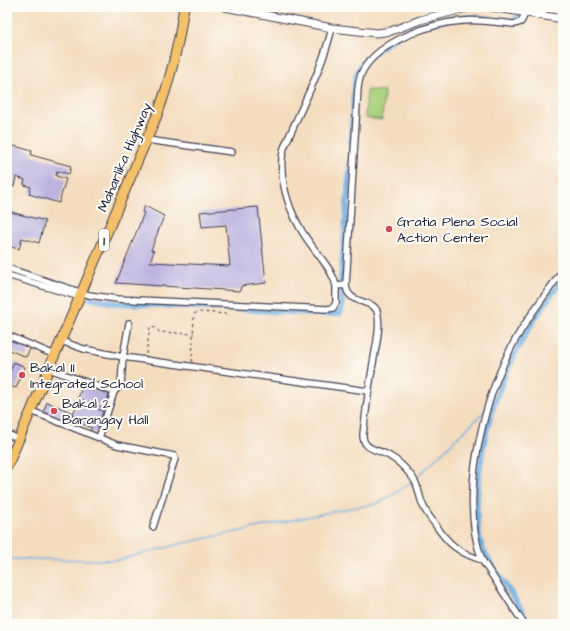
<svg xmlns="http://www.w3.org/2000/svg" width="570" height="631" viewBox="0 0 570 631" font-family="'Architects Daughter',sans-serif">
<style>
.green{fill:#a8d17c;stroke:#657a5c}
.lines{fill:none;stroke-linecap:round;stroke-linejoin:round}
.stream{stroke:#6eade1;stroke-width:1.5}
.canal{stroke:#6eade1;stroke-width:6}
.building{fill:#bcb3df}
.minor-casing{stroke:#423e4f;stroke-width:8}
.tertiary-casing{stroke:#423e4f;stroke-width:9}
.trunk-casing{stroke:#423e4f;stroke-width:11}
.path{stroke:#423e4f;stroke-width:1;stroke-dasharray:3 3;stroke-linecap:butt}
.minor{stroke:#fff;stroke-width:5.5}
.tertiary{stroke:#fff;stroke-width:7}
.trunk{stroke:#f4c16a;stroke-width:9}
.poi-dot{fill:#d1495b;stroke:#fdfcf7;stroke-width:1.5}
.labels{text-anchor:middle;stroke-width:4;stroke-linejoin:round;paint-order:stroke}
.shield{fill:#fdfcf7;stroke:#646373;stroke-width:1}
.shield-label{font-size:13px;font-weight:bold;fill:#22223b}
.street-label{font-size:14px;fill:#22223b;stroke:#fdfcf7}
.poi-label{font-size:14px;fill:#22223b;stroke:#fdfcf7;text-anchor:start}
</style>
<rect width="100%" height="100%" fill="#fdfcf7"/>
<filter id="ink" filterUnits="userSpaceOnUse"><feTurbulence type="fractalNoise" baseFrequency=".025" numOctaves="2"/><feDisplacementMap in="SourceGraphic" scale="8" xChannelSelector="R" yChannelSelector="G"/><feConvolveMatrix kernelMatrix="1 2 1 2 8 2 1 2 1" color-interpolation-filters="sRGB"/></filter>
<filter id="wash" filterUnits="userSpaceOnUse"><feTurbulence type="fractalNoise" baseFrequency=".012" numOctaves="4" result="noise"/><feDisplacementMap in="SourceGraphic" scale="16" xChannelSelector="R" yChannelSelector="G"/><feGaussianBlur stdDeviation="0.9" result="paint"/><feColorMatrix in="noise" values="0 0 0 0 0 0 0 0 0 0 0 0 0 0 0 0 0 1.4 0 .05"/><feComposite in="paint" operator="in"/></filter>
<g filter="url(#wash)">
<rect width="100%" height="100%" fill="#f4ddbf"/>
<path class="green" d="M367,90L384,91L382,120L365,118Z"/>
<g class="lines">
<path class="stream" d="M417,477L485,411
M7,559L117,560L184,543L340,510L379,503L399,491L412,481"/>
<path class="canal" d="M506,21H514L518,18V15
M7,271L57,287
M341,283L351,155L354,90C355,82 356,73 361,66C365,59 372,54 378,49C409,24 449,14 489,19
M89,298L116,303L334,314L340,313L342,307L341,288
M530,624C521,610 513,596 504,583C496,571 487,560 482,547C475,528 476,506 478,486C483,408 515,340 563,279"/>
</g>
<g id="blocks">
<path class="building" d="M7,144L32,151L31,155L71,166L69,174L57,171L56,176L66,179L59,203L29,194L31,187L24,185L25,180L16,177L14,187L7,186Z
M145,206L164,216L151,250L154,251L150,262L230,266L226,225L202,227L200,212L258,207L266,283L241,286L240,291L116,283L144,213L142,212Z
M7,211L45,221L39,243L22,238L19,249L7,246Z
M7,338L31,347L26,357L7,349Z
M14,362L25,367L16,388L7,385V378Z
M83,385L109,394L104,408L78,398Z
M47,402L73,413L69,423L43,413Z
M78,402L103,411L97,426L100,428L98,434L90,431L92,428L71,419Z"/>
</g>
</g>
<g filter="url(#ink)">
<use href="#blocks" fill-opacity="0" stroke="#423e4f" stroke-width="1"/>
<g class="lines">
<g class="minor-casing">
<path id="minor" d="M332,28C322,70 301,108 284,148C277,171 287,205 299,226C304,236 311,245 318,254C325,264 334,274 336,286
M147,140L232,152
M7,268L89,295L117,299L327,309L333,308L336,303V286L346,285L358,88C359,81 360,75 363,70C380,41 431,23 462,21C480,19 497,23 515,24L521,22L526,12
M7,275L80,297
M346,285C347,305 373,299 377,311C382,327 374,353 372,370C368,391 366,412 363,434C362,451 380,449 391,457C398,461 404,467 409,473C418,482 418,492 422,503C425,511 430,518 435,524C448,544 459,553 482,560
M7,335L55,355
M61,341L84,349L123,357L368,391
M49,369L114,392
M31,411L117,445L174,456L175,459L153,527
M7,434L19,439
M99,438L114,392L121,384L123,357L129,323
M524,624L482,560C459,499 482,405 511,348C525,320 545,296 563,270"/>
</g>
<g class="tertiary-casing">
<path id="tertiary" d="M225,7L332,28L377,33L391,31L420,20L470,7
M491,7L563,19"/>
</g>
<g class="trunk-casing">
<path id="trunk" d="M7,467L158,113C171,78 179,44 184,7"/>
</g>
<path class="path" d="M146,354L150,327L156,328L159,332L194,334
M192,362L194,314L198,312L229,314"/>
<use href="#minor" class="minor"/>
<use href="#tertiary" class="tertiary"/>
<use href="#trunk" class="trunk"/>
</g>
</g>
<g class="poi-dot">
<circle cx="389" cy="229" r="4"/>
<circle cx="22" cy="375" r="4"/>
<circle cx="54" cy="411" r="4"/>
</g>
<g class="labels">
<rect class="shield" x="99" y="229" width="10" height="22" rx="3"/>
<g class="shield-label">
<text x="104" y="245">1</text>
</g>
<g class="street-label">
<text transform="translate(124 157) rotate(-67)" y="5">Maharlika Highway</text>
</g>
<g class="poi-label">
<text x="397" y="226">Gratia Plena Social<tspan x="397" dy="16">Action Center</tspan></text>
<text x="30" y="372">Bakal II<tspan x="30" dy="16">Integrated School</tspan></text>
<text x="62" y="408">Bakal 2<tspan x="62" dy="16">Barangay Hall</tspan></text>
</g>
</g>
<rect width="570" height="631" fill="none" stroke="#fdfcf7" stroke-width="24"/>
</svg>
